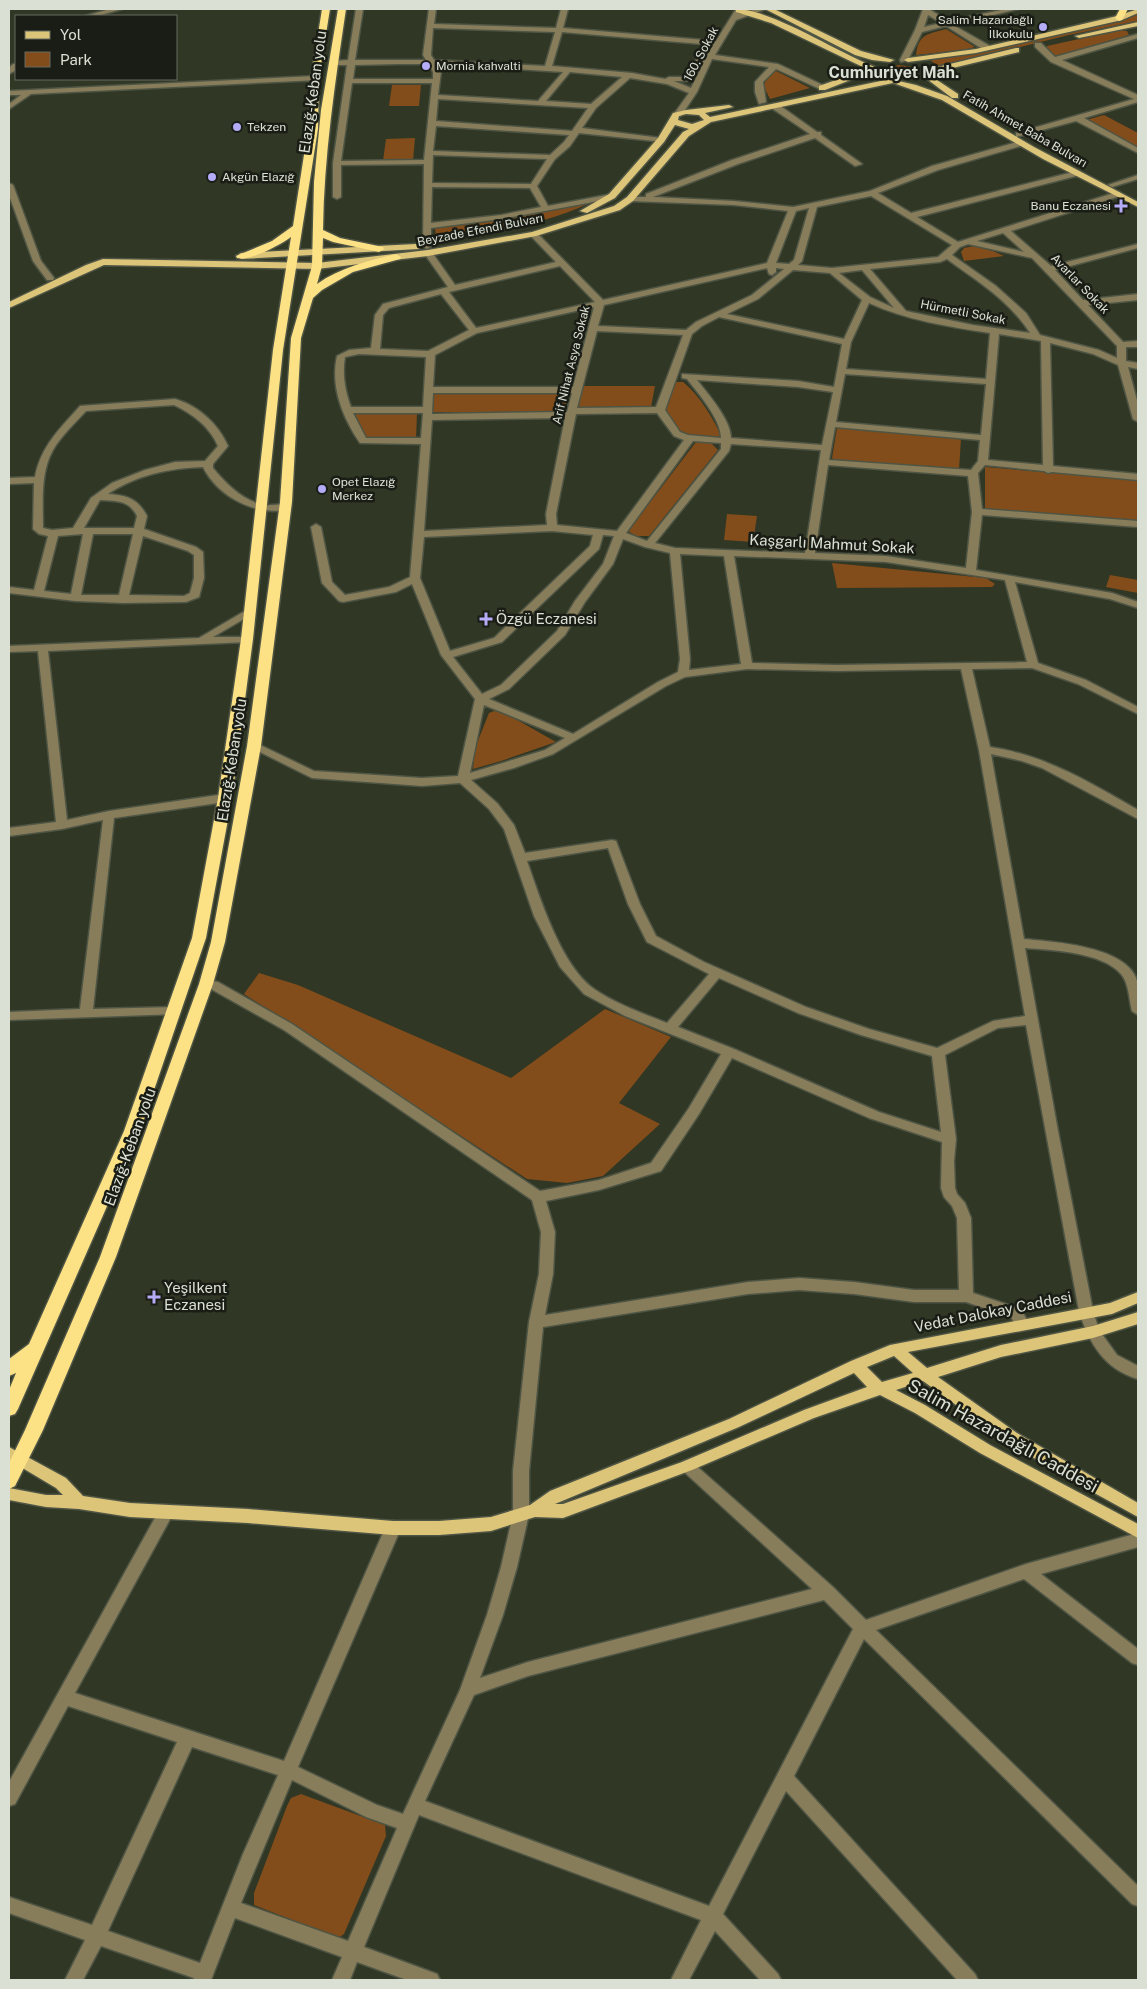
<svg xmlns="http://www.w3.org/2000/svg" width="1147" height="1989" viewBox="0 0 1147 1989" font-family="'Public Sans',sans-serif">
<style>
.green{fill:#824d1a}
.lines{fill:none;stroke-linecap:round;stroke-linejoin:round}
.minor-casing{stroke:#4f5544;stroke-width:3}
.major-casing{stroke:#4f5544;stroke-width:3}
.highway-casing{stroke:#4f5544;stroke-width:3}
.minor{fill:#887d5a;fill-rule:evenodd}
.major{fill:#dcc479;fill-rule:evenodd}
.highway{fill:#fde185;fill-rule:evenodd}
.poi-dot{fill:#b5acf8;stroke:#1a1d15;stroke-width:2}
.labels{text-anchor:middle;stroke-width:5;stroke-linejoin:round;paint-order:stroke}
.far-poi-label{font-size:12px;fill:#dbe0d4;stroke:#1a1d15;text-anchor:start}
.far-street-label{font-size:12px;fill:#dbe0d4;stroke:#1a1d15}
.street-label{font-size:15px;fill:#dbe0d4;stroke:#1a1d15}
.poi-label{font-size:15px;fill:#dbe0d4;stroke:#1a1d15;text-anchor:start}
.far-district-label{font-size:16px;font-weight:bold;fill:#dbe0d4;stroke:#1a1d15}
.near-street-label{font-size:18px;fill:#dbe0d4;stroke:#1a1d15}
</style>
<rect width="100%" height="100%" fill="#303725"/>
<path class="green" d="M1138,14V21L1069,35L939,67L930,60L983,52Z
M946,29L975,47L964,50L916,55C918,34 928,34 946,29Z
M1120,30L1127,31L1129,35L1053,57L1047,51V46Z
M899,65L913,67L917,73C908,79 896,78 887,72L888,68Z
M774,70L810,88L770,99L763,85Z
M392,85H421L419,106H389Z
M1104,115L1138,133V148L1086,120Z
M415,138L413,161H383L386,139Z
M601,198C551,223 495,233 440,240L436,238L435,228L532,214Z
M974,246L993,251L1004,256L964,261L961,252L964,248Z
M674,382H683C701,397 712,417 722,437L681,434L664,408Z
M582,386H655L651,407L584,409L577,408L576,405Z
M433,393H569L564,412H431Z
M350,413H417L416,439L365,441Z
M837,428L961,438L959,470L836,461L832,458Z
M696,442L711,443L718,450L649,536H636L628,531Z
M985,467L1138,480V521L985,510Z
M727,514L757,516L753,542L724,540Z
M832,563L986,578L995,584L992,587L837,588Z
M1110,575L1138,580V593L1106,587Z
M494,711L503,712L556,742L501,761L473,769L475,748L489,713Z
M259,973L298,985L511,1078L605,1009L671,1037L619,1103L660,1124L603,1176L567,1183L527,1179L244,994Z
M301,1794L385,1825L386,1836L344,1934L340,1937L333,1936L254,1905V1893L287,1806L291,1798Z"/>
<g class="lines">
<g class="minor-casing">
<path id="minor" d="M110,9H122L97,16H85Z
M356,9H363L355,60H426L423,55L429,9H436L434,24L556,28L561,9H568L563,28L716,41L736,9H743L739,14L757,9H766L736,20L715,55L778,64L829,88L822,90L776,69L763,82L766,102L759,104L755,92V82L769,67L712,59L697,92L681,116H678L674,114L689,93L667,84L630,78L596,108L582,128L661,138H664V142L579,133L570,146L555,159L537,186L548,206L612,194H615V198L501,219L431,228V246L427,249L423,246L424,164L341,165V197L337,199L333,197V163L347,65H334L330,63L334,61L348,60ZM433,28L555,32L545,66L434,60L431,55ZM562,32L713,45L707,55L698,58L682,77H669L665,79L632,73L552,66ZM704,62L691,88L674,81H687ZM399,64H429L433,72V79H353L355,65ZM436,64L563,72L538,101L438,95L441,72ZM570,72L622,77L591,104L546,101ZM352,83H432L424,160L341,161ZM438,99L588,108L572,131L436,121ZM436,126L569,135L564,142L550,155L433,151ZM433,155L547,159L531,184L432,183ZM432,187L530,188L541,207L501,215L431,223Z
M923,9H929L948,21L1006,9H1018L953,25L990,46V50H984L946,26L922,32L908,60L901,62L900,60L915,30ZM928,15L941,23L924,27Z
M1138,34V38L1062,60L1138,95V102L1084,118L1138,148V153L1076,121L1016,137V133L1134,99L1051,62L1035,47V43H1041L1055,57Z
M13,64H16V70L9,74V68Z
M315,76H318V80L31,94L9,109V104L21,95H9V91Z
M773,105H779L817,132H821V135L862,164L855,166L815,138L738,164L653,197L734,201L793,207L870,191L932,166L1021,141L1025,143L1024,145L938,170L878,193L911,213L1077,171L1081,173L1080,175L917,217L958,242L1117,192H1120V196L1011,231L1051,266L1138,244V248L1055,270L1083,300L1138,294V300L1088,305L1123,342L1138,341V347H1126V361L1138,363V369L1128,367L1138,404V422L1133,419L1118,365L1093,354L1050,343L1053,466L1138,474V480L1052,472L1048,473L1044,471L985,465L978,473L982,509L1138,521V527L982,515L976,570L1112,593L1138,602V608L1110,599L1015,582L1038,663L1086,680L1138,707V714L1078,684L1032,668L972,669L990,747C1045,755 1091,783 1138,810V819L1042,768L1022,761L991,754L1024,939C1054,942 1131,946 1138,984C1140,994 1139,1006 1138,1015L1132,1011C1129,1000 1129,983 1121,974C1102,952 1052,950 1025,948L1058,1131L1093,1311L1099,1330L1117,1355L1138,1366V1379C1104,1369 1089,1343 1079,1311L1026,1025L998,1028L945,1055L956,1139L954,1161L955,1188L957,1194L965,1203L971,1218L973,1293L1021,1309L1029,1324L1027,1328L1022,1330L1017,1328L1011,1317L966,1302H914L854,1294L799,1290L748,1294L543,1327L529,1471V1514L517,1567L503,1615L480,1678L528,1662L812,1589L682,1470L679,1466L682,1462L687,1460L692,1462L833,1587L866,1620L1026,1564L1138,1533V1547L1041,1574L1138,1649V1665L1132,1663L1024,1579L876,1630L1138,1886V1906L1132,1904L864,1639L794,1776L975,1974L978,1980H957L786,1791L723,1914L778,1974L781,1980H760L715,1931L689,1980H671L701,1920L419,1815L364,1947L437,1974L440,1980H407L357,1962L350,1980H332L342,1957L235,1918L211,1980H193L194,1978L101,1946L83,1980H65L85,1940L9,1913V1897L92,1925L177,1742L68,1706L15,1804L9,1806V1782L161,1507L166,1505L171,1507L174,1512L75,1693L284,1761L385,1528L388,1523L393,1521L398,1523L401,1528L298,1767L377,1805L403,1814L460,1690L487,1615L501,1567L513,1514V1471L529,1322L539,1274L541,1232L532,1200L284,1030L211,989L202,987L200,984L202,981L206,980L218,982L292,1024L540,1191L599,1180L651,1163L689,1108L721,1054L625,1016L584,994L560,967L534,916L504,829L489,809L460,783L422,786L312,778L248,746L250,744H258L314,771L422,778L458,776L475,699L441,655L412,584L396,592L343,602L339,601L322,583L311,527L316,524L321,527L332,582L345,595L389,587L410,577L421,444L360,443C343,418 330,387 337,356L349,350L371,348L375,315L383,304L448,287L424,253L428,250L431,251L455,285L556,262L529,234L536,232L603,300L767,263L788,211L734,205L630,201L626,199L630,197H646V194L732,160L810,134L773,109ZM871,196L952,245L938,257L832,268L798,265L802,261L817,207ZM809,208L794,260L789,264L776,263L796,211ZM1003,233L1024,252L977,241ZM968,244L1032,258L1117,346V358L1099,350L1040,335L1026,313L996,286L952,255L960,247ZM947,259C977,281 1010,301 1030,333L973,325L906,311L870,269L940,262ZM560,266L595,302L476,328L449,292ZM767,268L769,274L772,275L776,272V268L784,269L752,295L696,322L686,330L598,326L604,305ZM793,270L830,273L862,300L844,339L727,314L758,299ZM862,270L894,308L870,297L839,273ZM441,294L469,330L428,351L380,349L383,315L389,308ZM869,303C906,320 950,327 990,333L986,379L846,369L851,342ZM594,307L573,387H433L435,355L477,333ZM719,317L842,344L834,387L798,381L682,374V378L687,379C698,393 721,419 721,438L688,435L680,432L665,410L692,334L702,326ZM597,331L683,335L656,407L577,408ZM999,334L1041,341L1043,465L988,460ZM359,354L426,357L423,407H351C345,391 342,374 345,357ZM845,374L986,384L981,435L836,422ZM697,380L798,387L833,392L822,445L731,438C731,420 708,394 697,380ZM433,393H572L567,412L432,414ZM353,413H423L421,438H366ZM657,413L674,436L684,440L617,531L557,525L556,514L576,414ZM565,418L546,514L547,525L424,531L432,420ZM835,427L980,440L978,461L971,470L829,460ZM693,441L721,443V449L647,541L626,533ZM731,444L821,450L805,553L675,548L655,543L729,451ZM828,465L968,476L972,512L966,568L886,556L815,553ZM552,531L593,535L590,546L494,638L450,651L420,578L424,537ZM603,535L614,536L603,564L575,601L557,631L501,685L482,694L453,657L502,642L599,549ZM623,539L645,547L670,553L680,659L678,672L658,682L573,734L489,699L509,689L565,635L585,602L613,564ZM680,554L724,556L741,664L689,670L690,659ZM734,556L886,562L1005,580L1027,662L837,665L752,663ZM747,669L837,671L961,669L979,750L1025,1016L993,1021L937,1048L869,1029L806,1007L704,962L656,936L640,904L616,841L612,840L525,853L514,825L497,803L471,780L514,768L553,754L666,686L685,677ZM484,705L565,738L545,750L470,773ZM608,848L628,904L647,942L709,974L667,1023C642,1013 616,1004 594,989C561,966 540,898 527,861ZM719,978L798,1013L861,1035L932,1056L941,1132L879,1112L734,1049L678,1027ZM732,1058L869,1118L942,1142L941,1188L944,1197L952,1206L957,1218L959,1290H914L854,1282L799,1278L748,1282L545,1315L553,1274L555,1232L546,1201L599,1190L661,1171L699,1114ZM824,1600L853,1629L709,1906L425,1801L474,1695L528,1676ZM192,1747L278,1775L243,1854L200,1963L108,1931ZM292,1780L366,1817L397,1828L348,1941L241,1903Z
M1138,175V179L1112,187L1108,185Z
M9,183L13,185L41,261L54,278L53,280H47L33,261L9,195Z
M175,399C199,406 218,424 228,446L213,464V468C226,484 244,502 265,505C273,506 281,503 289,505V509C257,517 218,497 203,467C170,468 136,475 108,494C127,495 138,499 147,516L144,529L196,547L203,552L204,578L199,597L186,602L123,603L75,601L9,593V587L34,590L48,536L39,534L33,529L34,483L9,484V478L35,477C41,446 59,430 80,406ZM174,405C193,414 209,426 218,446L205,461L175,462L145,470L112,483L91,498L73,528L52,530L43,528C43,503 40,473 53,450C61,436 75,423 86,411ZM100,500C117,501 129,500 137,516L134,528H84ZM83,534L71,594L44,591L58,536ZM93,534H133L119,595H81ZM143,536L188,551L194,555V578L190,593L184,596L129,595Z
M250,608L255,611L254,613L213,637H251L252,639L251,641L247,642L48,651L67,820L109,811L225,794L231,798L225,802L114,818L93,1009L174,1007L178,1008L180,1011L178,1014L9,1020V1012L80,1009L103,820L62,829L9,836V828L56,822L38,651L9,652V646L199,638Z"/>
</g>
<g class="major-casing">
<path id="major" d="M736,9C771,9 839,53 875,67L876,70L825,90H819V86L867,69L771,23L736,12Z
M765,9H774L861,51L894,60L890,62L872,60L855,55Z
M1138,9V13L1122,20L976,53L908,62L904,60L908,58L976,49L1117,16Z
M1138,22V26L1079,38L1075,36Z
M1016,48H1019V52L928,74L958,94V98H952L923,76L927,74L924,72L925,70Z
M890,79L916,85L947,96L1034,147L1138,202V207L1043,159L942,100L893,83L711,122L689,136L633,201L620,210L536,236L428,256L317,269L104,265L9,308V302L86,265L103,259L317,263L428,250L532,232L614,206L627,197L683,132L689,129L675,125L664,142L615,198L587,213L580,211L609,194L658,138L673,113L686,110L729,105L733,107L705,113L710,117ZM686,114L699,115L704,120L692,124L678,120L679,116Z
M416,244L420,247L419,249L241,259L237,256L241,253Z
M1138,1292V1303L1112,1314L908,1352L927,1368L1001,1345L1093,1326L1138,1312V1324L1093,1338L1001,1357L938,1377L1017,1433L1138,1503V1517L1069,1479L1007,1442L923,1381L896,1390L925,1405L990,1445L1138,1524V1538L980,1453L915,1413L880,1395L814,1418L692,1470L563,1518L535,1517L491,1531L439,1535H393L248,1523L130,1517L79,1509L46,1507L9,1500V1488L46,1495H63L56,1488L9,1460V1447L66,1478L83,1496L130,1503L248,1509L393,1521H439L491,1517L530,1505L550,1491L729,1419L851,1361L890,1345L1110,1303ZM894,1356L913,1373L882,1382L867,1367ZM854,1373L867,1387L804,1410L682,1462L563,1504H555L739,1427Z"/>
</g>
<g class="highway-casing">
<path id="highway" d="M322,9H330L319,78L318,129L283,350L253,639L232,798L206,938L140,1131L18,1409L15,1414L9,1416V1390L16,1373L9,1376V1359L29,1344L124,1131L192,938L218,798L241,639L273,350L291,237C280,245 251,261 237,258L236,256L272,241L293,226L308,129L311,78Z
M338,9H346C335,83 324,156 323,230L340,238L383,247L384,249L379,252L333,242L323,238L322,266L317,284C341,267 368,261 396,254L401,257L400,259L353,272L322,290L313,298L301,338L292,502L261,746L225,942L213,984L116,1257L43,1430L15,1486L9,1489V1463L25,1430L100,1257L199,984L211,942L247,746L280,502L291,338L312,266L314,182L321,110Z
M1120,9H1128L1122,20L1119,21L1115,18Z"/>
</g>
<use href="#minor" class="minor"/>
<use href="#major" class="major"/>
<use href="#highway" class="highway"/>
</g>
<g class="poi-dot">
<circle cx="1043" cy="27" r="5"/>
<circle cx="426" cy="66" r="5"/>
<circle cx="237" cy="127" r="5"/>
<circle cx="212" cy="177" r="5"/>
<path d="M1118.5 198.5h5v5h5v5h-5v5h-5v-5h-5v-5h5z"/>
<circle cx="322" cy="489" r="5"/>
<path d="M483.5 611.5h5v5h5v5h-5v5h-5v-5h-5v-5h5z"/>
<path d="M151.5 1289.5h5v5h5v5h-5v5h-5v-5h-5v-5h5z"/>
</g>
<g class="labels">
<g class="far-poi-label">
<text x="1033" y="24" text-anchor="end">Salim Hazardağlı<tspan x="1033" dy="14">İlkokulu</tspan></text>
<text x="436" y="70">Mornia kahvalti</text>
<text x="247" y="131">Tekzen</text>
<text x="222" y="181">Akgün Elazığ</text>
<text x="1111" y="210" text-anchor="end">Banu Eczanesi</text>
<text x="332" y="486">Opet Elazığ<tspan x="332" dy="14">Merkez</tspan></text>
</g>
<g class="far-street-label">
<text transform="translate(701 54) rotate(-62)" y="4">160. Sokak</text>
<text transform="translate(1025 129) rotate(30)" y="4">Fatih Ahmet Baba Bulvarı</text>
<text transform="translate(480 230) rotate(-11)" y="4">Beyzade Efendi Bulvarı</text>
<text transform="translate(1080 284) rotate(46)" y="4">Avarlar Sokak</text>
<text transform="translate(963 312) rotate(11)" y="4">Hürmetli Sokak</text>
<text transform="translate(571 365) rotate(-76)" y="4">Arif Nihat Asya Sokak</text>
</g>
<g class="street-label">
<text transform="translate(313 92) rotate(-82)" y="5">Elazığ-Keban yolu</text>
<text transform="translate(832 544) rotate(3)" y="5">Kaşgarlı Mahmut Sokak</text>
<text transform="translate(232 760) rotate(-81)" y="5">Elazığ-Keban yolu</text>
<text transform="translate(130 1147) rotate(-70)" y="5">Elazığ-Keban yolu</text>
<text transform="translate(993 1312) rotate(-11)" y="5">Vedat Dalokay Caddesi</text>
</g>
<g class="poi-label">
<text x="496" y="624">Özgü Eczanesi</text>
<text x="164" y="1293">Yeşilkent<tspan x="164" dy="17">Eczanesi</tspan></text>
</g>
<g class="far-district-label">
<text x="894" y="78">Cumhuriyet Mah.</text>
</g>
<g class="near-street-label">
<text transform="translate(1003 1436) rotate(29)" y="6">Salim Hazardağlı Caddesi</text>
</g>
</g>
<rect width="1147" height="1989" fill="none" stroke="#dbe0d4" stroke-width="20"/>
<rect x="15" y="15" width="162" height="65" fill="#1a1d15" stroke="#676b61"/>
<rect x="25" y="31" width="25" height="8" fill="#dcc479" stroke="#676b61"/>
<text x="60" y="40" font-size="15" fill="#dbe0d4">Yol</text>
<rect x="25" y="52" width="25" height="15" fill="#824d1a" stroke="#676b61"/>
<text x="60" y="65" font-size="15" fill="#dbe0d4">Park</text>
</svg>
